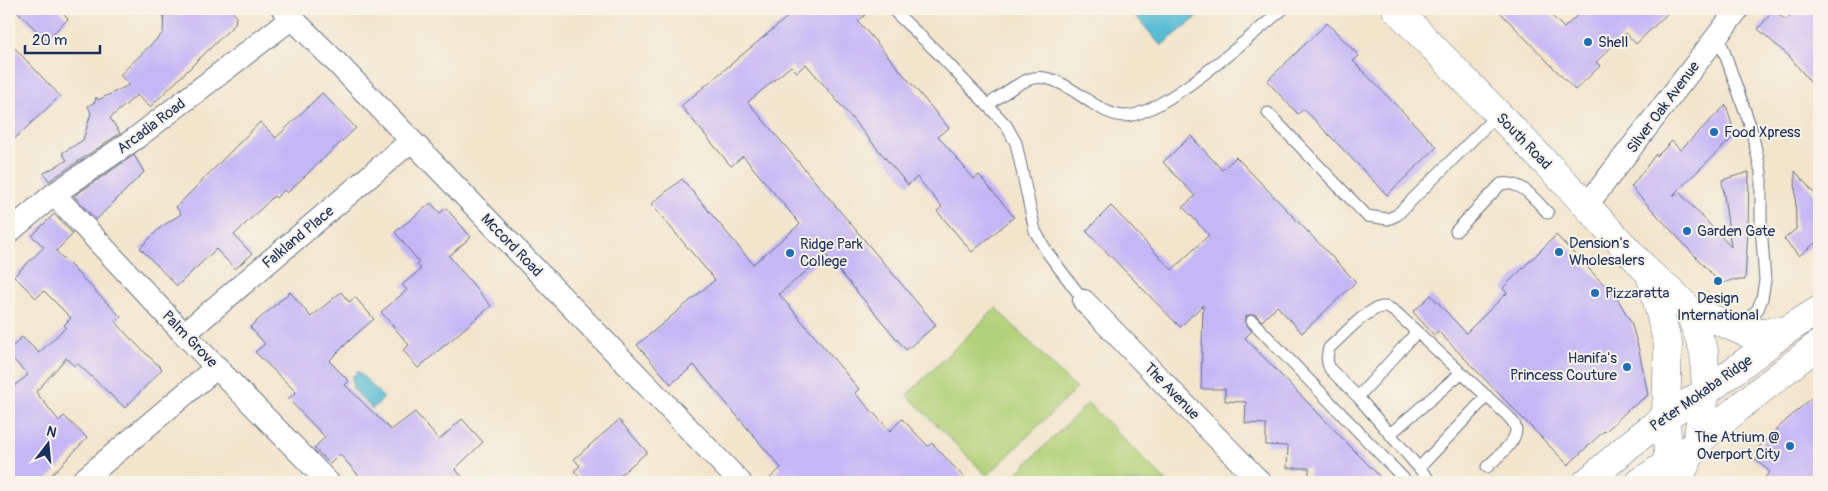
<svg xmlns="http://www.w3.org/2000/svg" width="1828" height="491" viewBox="0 0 1828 491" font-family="Pangolin,sans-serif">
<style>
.green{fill:#b2d179;stroke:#66806c}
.water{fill:#55bbd3;stroke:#387598}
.building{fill:#c5b6f5}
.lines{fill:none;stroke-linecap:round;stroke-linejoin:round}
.service-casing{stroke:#666f84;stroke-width:13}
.minor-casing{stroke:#666f84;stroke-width:24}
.tertiary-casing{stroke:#666f84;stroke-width:29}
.secondary-casing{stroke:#666f84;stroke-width:29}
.service{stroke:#fff;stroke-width:11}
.minor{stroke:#fff;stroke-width:22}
.tertiary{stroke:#fff;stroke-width:28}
.secondary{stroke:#fff;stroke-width:28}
.poi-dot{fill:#1f6fb2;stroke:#f7f3e8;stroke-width:2}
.labels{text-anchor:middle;stroke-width:4;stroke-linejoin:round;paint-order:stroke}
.poi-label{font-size:15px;fill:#1b2f5e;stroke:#f7f3e8;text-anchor:start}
.street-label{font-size:15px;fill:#1b2f5e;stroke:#f7f3e8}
</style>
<rect width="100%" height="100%" fill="#f7f3e8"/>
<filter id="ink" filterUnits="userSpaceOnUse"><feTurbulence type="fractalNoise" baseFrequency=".02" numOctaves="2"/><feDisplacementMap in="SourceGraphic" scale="10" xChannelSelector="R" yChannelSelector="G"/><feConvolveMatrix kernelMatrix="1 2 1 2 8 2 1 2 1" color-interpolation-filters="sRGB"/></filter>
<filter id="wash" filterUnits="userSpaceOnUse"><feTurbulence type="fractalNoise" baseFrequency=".0096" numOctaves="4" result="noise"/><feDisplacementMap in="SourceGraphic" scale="20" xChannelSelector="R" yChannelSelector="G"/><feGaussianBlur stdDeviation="1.12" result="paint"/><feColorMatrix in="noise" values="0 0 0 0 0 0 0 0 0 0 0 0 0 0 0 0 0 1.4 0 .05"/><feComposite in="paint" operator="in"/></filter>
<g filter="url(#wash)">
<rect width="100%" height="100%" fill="#f2e5cc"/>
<path class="green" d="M996,308L1076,389L987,476L907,395Z
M1088,403L1167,482H1008Z"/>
<path class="water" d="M1130,9H1207L1161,46Z
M358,371L384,398L372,409L353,389L352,377Z"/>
<g id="blocks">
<path class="building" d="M15,9H58L68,19L46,40Z
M164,9H230L236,16L235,24L150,107L137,95L110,118L120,133L49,181L44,173L67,160L62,153L83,140L91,113L88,106L95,102L96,97L98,100L129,85L120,75L163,33Z
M797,9H872L858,21L949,128L938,136L974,179L979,175L1014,217L972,252L937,211L942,207L917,177L908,185L806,64L797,72L791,66L748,102L936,325L906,350L826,255L779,294L859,389L855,393L890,431L902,419L928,446L932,443L968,482H766L781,468L694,365L671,384L637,345L715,280L651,204L682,179L753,264L800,224L743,156L731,166L681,106Z
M1497,9H1545L1564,28L1584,9H1672L1636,44L1626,33L1596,62L1600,66L1575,90Z
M1799,9H1819V93L1790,57L1758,29L1774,10L1785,20Z
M1327,23L1359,56L1353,61L1437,147L1387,195L1304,109L1298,114L1267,81Z
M9,42L60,96L9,144Z
M322,93L356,128L287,193L284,190L276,198L274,196L234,235L252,254L235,269L216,249L177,286L140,248L161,227L181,214L176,207L260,122L276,138Z
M1726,105L1735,135L1673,195L1680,193L1731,247L1722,180L1749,172L1748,231L1745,280H1735V279L1721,284L1631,187L1656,154L1657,156L1672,141L1680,150Z
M1191,136L1222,170L1236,157L1356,282L1302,333L1277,306L1262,321L1255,314L1246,316L1245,323L1252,331L1245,338L1385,482H1309V468H1287L1288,446L1266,445V424L1245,423L1246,402L1225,401V389H1201L1203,305L1180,327L1086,231L1111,206L1172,270L1209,235L1183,207L1195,196L1163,162Z
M134,155L144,172L96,220L74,196Z
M1795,171L1819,199V240L1799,256L1784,239L1796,229Z
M431,203L440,213L446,208L471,237L449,256L491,306L418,368L403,350L409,345L381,312L407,290L402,285L421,269L417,264L419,262L395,232Z
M54,214L73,234L56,251L121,317L116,322L129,337L162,369L125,408L77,363L74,366L66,358L36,392L59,421L64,416L87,438L45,482H9V390L28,375L9,355V350L22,337L39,353L66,327L64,325L71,318L44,291L36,298L14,276L44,247L32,236Z
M1556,235L1617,298L1631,322L1639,350L1648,395L1628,410L1605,432L1604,431L1568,465L1438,331L1434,335L1413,312L1431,295L1466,333L1507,293L1503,288Z
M290,292L311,317L341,292L349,302L355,297L374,319L355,335L329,361L349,381L345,385L391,430L415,412L439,440L462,419L483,442L455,469L467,482H364L340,454L330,464L314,448L325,437L288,399L296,392L255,352L265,344L250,327Z
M1819,391V482H1761L1770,472L1751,456L1769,436Z
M619,420L647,452L612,482H583L574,471L580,466L574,459Z"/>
</g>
</g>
<g filter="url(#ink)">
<use href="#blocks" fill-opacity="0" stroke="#666f84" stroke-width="1"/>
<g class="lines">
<g class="service-casing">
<path id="service" d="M892,9L938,53L1006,125L1016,143L1035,231L1047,252L1084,301
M1718,34L1751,128L1761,172V226L1765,281L1762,298L1758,309L1749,318L1736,326
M988,105C1001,96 1015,84 1030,79C1051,72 1075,92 1092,103C1102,109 1111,115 1123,116C1161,118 1251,35 1283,9
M1268,113L1367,216L1388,219L1397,215L1498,114
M1456,231L1501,184C1522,180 1535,200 1548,213
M1252,321L1407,482
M1358,397L1417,332
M1390,434L1461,373
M1419,468L1487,396
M1431,482L1358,397L1330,369C1326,361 1327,356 1329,348C1342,337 1366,309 1382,307C1390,306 1397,313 1402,318L1508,416C1510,419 1514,422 1515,426C1521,439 1495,459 1487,467"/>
</g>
<g class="minor-casing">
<path id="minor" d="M283,9L335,61L740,482
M54,194L184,334L328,482
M1587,205L1738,9
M9,232L54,194L136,138L292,18
M1084,301L1260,482
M184,334L411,141
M81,482L217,367"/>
</g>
<g class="tertiary-casing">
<path id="tertiary" d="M1587,482L1628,446L1666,416L1706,392L1787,330L1819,310
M1640,482L1696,444L1743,404L1819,344"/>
</g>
<g class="secondary-casing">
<path id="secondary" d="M1396,9L1571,189L1650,274L1670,290L1688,308L1704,351L1706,392L1696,444L1677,482
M1650,274L1668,344L1666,416L1669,482
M1688,308L1744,332L1754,334L1787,330"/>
</g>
<use href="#service" class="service"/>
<use href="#minor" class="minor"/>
<use href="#tertiary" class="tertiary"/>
<use href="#secondary" class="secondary"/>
</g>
</g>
<g class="poi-dot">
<circle cx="1588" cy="42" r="5"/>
<circle cx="1714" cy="132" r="5"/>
<circle cx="1687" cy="231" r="5"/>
<circle cx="1559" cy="252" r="5"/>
<circle cx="790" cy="253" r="5"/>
<circle cx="1718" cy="281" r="5"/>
<circle cx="1595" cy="293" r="5"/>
<circle cx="1627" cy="367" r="5"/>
<circle cx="1790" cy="446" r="5"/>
</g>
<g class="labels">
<g class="poi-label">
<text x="1598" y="47">Shell</text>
<text x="1724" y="137">Food Xpress</text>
<text x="1697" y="236">Garden Gate</text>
<text x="1569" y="248">Dension's<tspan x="1569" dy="17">Wholesalers</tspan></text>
<text x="800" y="249">Ridge Park<tspan x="800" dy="17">College</tspan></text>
<text x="1605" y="298">Pizzaratta</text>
<text x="1718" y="303" text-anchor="middle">Design<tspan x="1718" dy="17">International</tspan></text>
<text x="1617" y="363" text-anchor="end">Hanifa's<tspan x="1617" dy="17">Princess Couture</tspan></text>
<text x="1780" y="442" text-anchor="end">The Atrium @<tspan x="1780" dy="17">Overport City</tspan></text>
</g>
<g class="street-label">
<text transform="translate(1663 107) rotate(-53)" y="5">Silver Oak Avenue</text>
<text transform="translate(151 126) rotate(-37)" y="5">Arcadia Road</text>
<text transform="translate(1524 141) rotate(46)" y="5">South Road</text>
<text transform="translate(298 237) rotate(-40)" y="5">Falkland Place</text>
<text transform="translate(512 245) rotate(46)" y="5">Mccord Road</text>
<text transform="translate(190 339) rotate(46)" y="5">Palm Grove</text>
<text transform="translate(1172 391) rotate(46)" y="5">The Avenue</text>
<text transform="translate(1701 393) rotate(-35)" y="5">Peter Mokaba Ridge</text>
</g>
</g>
<rect width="1828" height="491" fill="none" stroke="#f7f3e8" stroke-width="30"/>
<g transform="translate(48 444) rotate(16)" stroke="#f7f3e8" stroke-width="4" paint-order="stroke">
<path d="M0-4L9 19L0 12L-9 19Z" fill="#1b2f5e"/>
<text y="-8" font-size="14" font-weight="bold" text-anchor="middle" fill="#1b2f5e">N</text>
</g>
<path d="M25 45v8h75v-8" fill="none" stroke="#1b2f5e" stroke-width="2.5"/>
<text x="32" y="45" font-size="15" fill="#1b2f5e" stroke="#f7f3e8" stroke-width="4" paint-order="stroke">20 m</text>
</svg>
